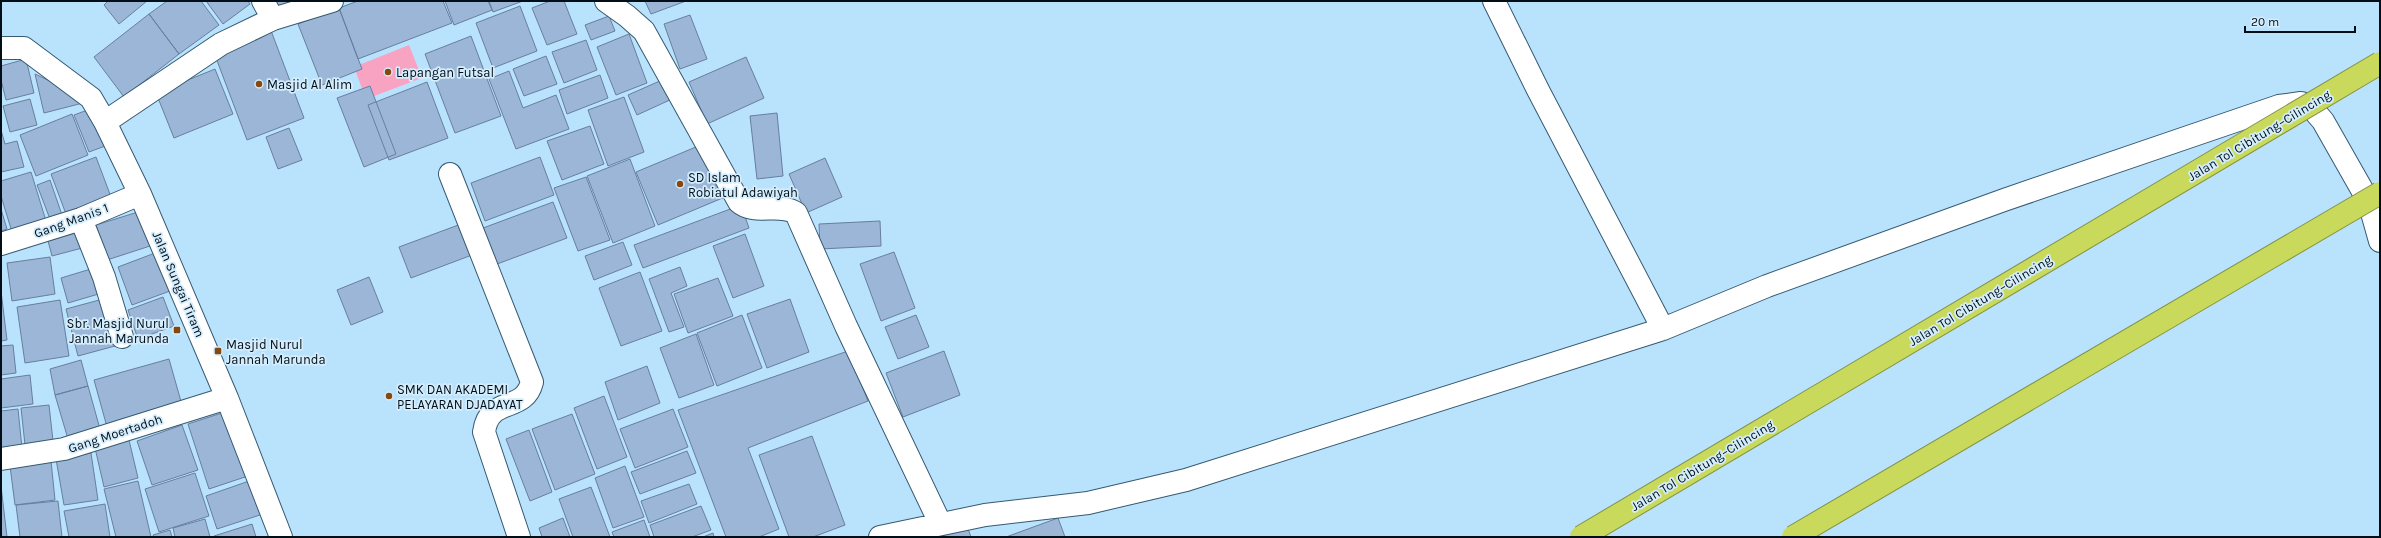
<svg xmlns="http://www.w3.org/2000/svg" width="2381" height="538" viewBox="0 0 2381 538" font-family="Karla,sans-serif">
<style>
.green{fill:#f8a3c2}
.building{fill:#9cb6d8;stroke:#677f9f}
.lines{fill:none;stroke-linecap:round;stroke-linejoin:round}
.minor-casing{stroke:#355a71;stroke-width:24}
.minor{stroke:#fff;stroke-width:22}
.highway-bridge-casing{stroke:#839243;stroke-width:24;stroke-linecap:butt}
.highway-bridge{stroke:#c8d95b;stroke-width:22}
.poi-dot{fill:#87480d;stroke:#d4edfd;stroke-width:1.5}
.labels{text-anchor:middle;stroke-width:3.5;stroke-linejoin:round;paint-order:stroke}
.poi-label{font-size:13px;fill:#020e17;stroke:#d4edfd;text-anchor:start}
.street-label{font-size:13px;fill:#020e17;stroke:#d4edfd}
</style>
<rect width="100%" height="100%" fill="#b9e2fd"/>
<path class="green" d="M409,45L422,78L366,99L354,67Z"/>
<path class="building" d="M108,1H147L119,24L104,5Z
M167,1H201L219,25L179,54L149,14Z
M206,1H248L250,4L223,24Z
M272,1H304L277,12Z
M358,1H443L452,23L358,59L339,8Z
M445,1H488L492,10L454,25Z
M489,1H523L493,12Z
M550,1H564L577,34L547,45L532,8Z
M645,1H686L651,14Z
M520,6L537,51L493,68L476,23Z
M339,8L362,69L322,85L298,24Z
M149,14L179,54L124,97L94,57Z
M690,15L707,59L680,69L664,24Z
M609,16L615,31L591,40L585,25Z
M270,28L304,118L247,140L213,50Z
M629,34L647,83L616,95L597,47Z
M471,36L501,116L455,133L425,54Z
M586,40L597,70L564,83L552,52Z
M546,56L557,84L524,96L513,69Z
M746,57L764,98L707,124L689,82Z
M26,59L34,93L6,100L1,80V66Z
M215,69L233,114L174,138L156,93Z
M509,71L523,108L556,95L569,129L516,149L489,79Z
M35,74L81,96L83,103L44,113Z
M600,75L608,98L567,114L559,90Z
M662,80L672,99L637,115L628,95Z
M427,82L448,138L389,160L368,105Z
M370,86L396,154L364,167L337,98Z
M624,97L644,152L608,166L588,110Z
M30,99L37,125L10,132L3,106Z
M93,108L108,145L89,152L74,115Z
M777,113L783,176L757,179L750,116Z
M72,114L88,155L36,176L20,135Z
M590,126L604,164L562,180L547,141Z
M289,128L302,160L278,169L266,137Z
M1,130L5,144L17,141L24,167L1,172Z
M703,144L725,197L658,225L636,172Z
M96,157L111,197L66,214L51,174Z
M540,157L554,195L485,221L471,183Z
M825,158L842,197L806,213L789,174Z
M630,159L655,226L613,243L587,176Z
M31,172L46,221L12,232L1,196V181Z
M586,177L610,240L578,251L554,188Z
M50,180L62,215L50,219L37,185Z
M553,202L567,238L489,267L475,231Z
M741,205L749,228L643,268L634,245Z
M1,209L7,229L1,231Z
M138,212L150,246L107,260L96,225Z
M880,221L881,246L820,249L819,224Z
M461,224L472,255L411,278L399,247Z
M82,231L86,247L52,256L48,241Z
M745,234L764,286L733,298L713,246Z
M623,242L632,265L594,280L585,256Z
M894,252L915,308L881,321L860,264Z
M155,253L170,291L132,305L118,267Z
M50,257L55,294L12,301L7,263Z
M680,267L687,286L671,293L684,327L669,332L649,279Z
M94,268L102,293L68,303L61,278Z
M640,272L662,331L621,346L599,288Z
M369,277L383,312L351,325L337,290Z
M718,278L733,316L688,333L674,294Z
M1,291L7,340L1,341Z
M163,297L174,326L138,339L128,310Z
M103,299L115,346L78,356L66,309Z
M790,299L809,352L767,368L747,314Z
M60,300L69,356L25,363L17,307Z
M742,315L762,368L717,386L697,333Z
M916,315L929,347L898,359L885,327Z
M696,334L714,385L679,398L660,348Z
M13,345L16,373L1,375V346Z
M848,351L868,401L748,448L779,529L759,537H726L678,410Z
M944,351L960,395L903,417L886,373Z
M169,359L182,405L107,427L94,380Z
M81,360L88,386L55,395L50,369Z
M647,366L660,403L618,420L605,382Z
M30,375L33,404L1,408V379Z
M88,386L100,429L68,439L55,395Z
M604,396L627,457L597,469L574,408Z
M49,405L53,441L25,445L21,408Z
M18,409L22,448L1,451V411Z
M673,409L688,447L635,468L620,429Z
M231,410L251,475L209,489L188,424Z
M572,414L595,474L555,490L532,429Z
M182,425L198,470L152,485L137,441Z
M529,430L552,492L530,501L506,439Z
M812,436L845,525L813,537H789L759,455Z
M129,440L138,478L104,487L95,448Z
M687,451L696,473L640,494L631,472Z
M91,453L98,500L64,505L56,459Z
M51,461L55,500L15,505L10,466Z
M625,466L644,517L613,528L595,478Z
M195,473L209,516L159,532L145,489Z
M252,480L263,514L217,529L206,496Z
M138,481L151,537H116L104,489Z
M689,484L697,504L649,523L641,501Z
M1,486L7,537H1Z
M591,487L610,537H573L559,499Z
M58,501L62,537H20L16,505Z
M105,504L110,537H69L64,511Z
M701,506L711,530L692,537H654L650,525Z
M563,518L570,537H542L539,528Z
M1058,518L1065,537H1006Z
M205,519L210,537H175L173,528Z
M644,520L650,537H614L612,532Z
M252,524L256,537H214V536Z
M967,526L971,537H940Z
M170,530L172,537H154L153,535Z
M713,533L714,537H703Z"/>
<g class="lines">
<g class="minor-casing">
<path id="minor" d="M606,1L627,16L644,31L739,202C755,216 779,202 796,213L846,326L940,523
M1494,1L1538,90L1663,329
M273,19L332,1
M1,48H24L91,98L105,122L140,194L227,398L281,537
M105,122L221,44L273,19L263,1
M450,174L532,382C524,414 489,395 484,432L519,537
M81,219L104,277L122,337
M1,244L81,219L140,194
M1,459L64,449L227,398
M880,537L985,515L1088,503L1186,480L1663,329L1767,286L2004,200L2279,106L2301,103L2310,106L2323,121L2369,202L2380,241"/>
</g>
<use href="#minor" class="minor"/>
<g class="highway-bridge-casing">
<path id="highway-bridge" d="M1581,537L2380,63
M1793,537L2380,193"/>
</g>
<use href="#highway-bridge" class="highway-bridge"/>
</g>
<g class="poi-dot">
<circle cx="388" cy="72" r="4"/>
<circle cx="259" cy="84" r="4"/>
<circle cx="680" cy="184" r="4"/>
<rect x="173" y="326" width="8" height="8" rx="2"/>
<rect x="214" y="347" width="8" height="8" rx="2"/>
<circle cx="389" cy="396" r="4"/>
</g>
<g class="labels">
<g class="poi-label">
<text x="396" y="77">Lapangan Futsal</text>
<text x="267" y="89">Masjid Al Alim</text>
<text x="688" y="182">SD Islam<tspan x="688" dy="15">Robiatul Adawiyah</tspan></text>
<text x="169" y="328" text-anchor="end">Sbr. Masjid Nurul<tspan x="169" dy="15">Jannah Marunda</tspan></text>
<text x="226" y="349">Masjid Nurul<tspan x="226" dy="15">Jannah Marunda</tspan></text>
<text x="397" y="394">SMK DAN AKADEMI<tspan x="397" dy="15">PELAYARAN DJADAYAT</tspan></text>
</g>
<g class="street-label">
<text transform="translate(2259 135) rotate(-31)" y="5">Jalan Tol Cibitung–Cilincing</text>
<text transform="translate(71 220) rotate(-20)" y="5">Gang Manis 1</text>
<text transform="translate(179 284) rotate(67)" y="5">Jalan Sungai Tiram</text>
<text transform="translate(1980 300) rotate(-31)" y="5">Jalan Tol Cibitung–Cilincing</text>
<text transform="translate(115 433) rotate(-18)" y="5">Gang Moertadoh</text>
<text transform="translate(1702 465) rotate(-31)" y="5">Jalan Tol Cibitung–Cilincing</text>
</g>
</g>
<rect width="2381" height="538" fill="none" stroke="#020e17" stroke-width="4"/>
<path d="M2245 26v6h110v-6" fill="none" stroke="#020e17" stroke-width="2"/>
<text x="2251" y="26" font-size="12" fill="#020e17" stroke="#d4edfd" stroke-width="3" paint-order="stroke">20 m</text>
</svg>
